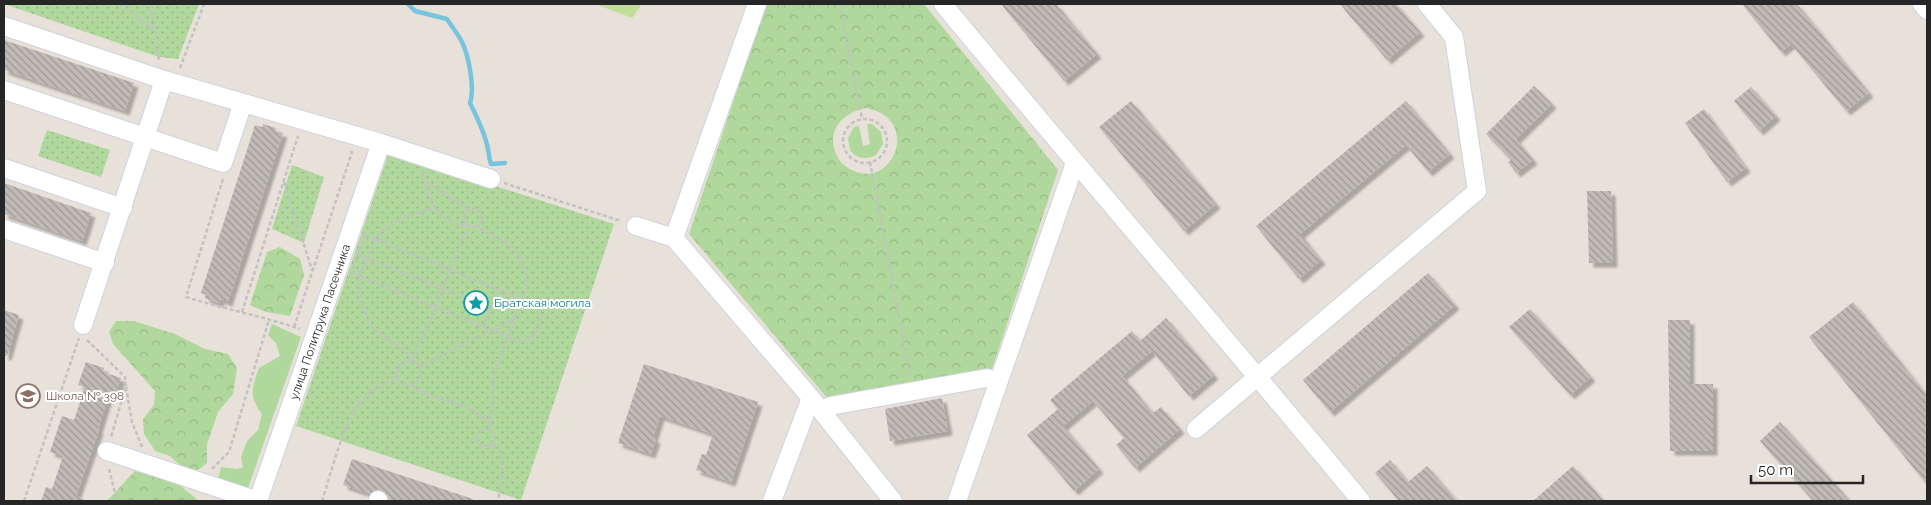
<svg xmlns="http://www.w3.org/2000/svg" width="1931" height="505" viewBox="0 0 1931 505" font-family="Raleway,sans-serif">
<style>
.grass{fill:#b0d89c}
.forest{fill:url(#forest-crowns);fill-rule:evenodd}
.park{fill:url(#park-dots)}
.pitch{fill:#c1de99}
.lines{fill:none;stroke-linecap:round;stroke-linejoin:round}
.stream{stroke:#78c3de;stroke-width:4.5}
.building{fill:url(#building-back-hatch);filter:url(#shadow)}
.minor-casing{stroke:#cfd2de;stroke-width:20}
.path{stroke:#c2c2c2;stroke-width:2.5;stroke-dasharray:4 2.5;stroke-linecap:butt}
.minor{stroke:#fff;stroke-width:18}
.labels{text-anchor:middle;stroke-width:4;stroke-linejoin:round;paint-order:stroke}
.culture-label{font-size:12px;fill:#0d838f;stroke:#fff;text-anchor:start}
.street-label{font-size:12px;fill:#262626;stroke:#fff}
.education-label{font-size:12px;fill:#785e54;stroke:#fff;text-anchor:start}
</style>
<defs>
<pattern id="forest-crowns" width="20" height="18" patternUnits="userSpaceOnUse" patternTransform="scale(1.25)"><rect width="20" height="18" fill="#b0d89c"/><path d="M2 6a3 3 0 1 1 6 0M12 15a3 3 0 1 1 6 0" fill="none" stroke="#97b986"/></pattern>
<pattern id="park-dots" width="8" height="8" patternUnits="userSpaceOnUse" patternTransform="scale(1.25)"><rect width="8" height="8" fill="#b0d89c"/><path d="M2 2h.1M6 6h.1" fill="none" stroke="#97b986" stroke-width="1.8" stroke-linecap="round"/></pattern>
<pattern id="building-back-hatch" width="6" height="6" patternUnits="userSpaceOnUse" patternTransform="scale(1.25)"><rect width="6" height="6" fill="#c0bbb6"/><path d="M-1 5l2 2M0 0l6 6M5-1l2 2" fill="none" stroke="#9c9894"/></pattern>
<filter id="shadow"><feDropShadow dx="4.5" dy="4.5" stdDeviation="1" flood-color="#0004"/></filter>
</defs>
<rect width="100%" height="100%" fill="#e7e1d9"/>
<path class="grass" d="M867,124H872L881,132L883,144L876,155C866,160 857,159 850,150L848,138L854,127L859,126L863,146L870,144Z
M272,324L301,337L248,488L218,479L221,467L237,469L243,467L241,457L247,441L258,430L262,414C248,395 252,388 259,368L280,356L276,343L268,335Z"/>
<path class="forest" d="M766,4H924L1058,170L992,369L828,399L689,234ZM866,108C923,119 892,191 852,170C843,166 838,160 835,151C827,128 845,112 866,108Z
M280,247L300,259L304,275L290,316L266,312L250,305L267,252Z
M116,321H134L175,334L205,349L228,354L237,368L233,394L218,412L207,444V463L198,470L182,467L170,456L155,451L144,434L143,419L154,405L155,391L113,344L109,332Z
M135,471L177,483L199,501H107Z"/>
<path class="park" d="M4,4H199L178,59L159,57Z
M47,130L110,150L101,177L38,156Z
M389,152L614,224L521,500L296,426Z
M292,165L324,177L304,243L272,229Z"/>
<path class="pitch" d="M595,4H642L632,18Z"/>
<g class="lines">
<path class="stream" d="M408,4L415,11L447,19C452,27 458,34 462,42C469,57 475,88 470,103C477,117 485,133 488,149C489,154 489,159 491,164L505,163"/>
</g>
<path class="building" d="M1001,4H1056L1097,54L1064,81Z
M1340,4H1396L1420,32L1387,60Z
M1742,4H1797L1869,93L1846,111L1791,44L1781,52Z
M4,40L134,83L125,111L4,70Z
M1534,86L1552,104L1516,139L1533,160L1516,173L1508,162L1511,160L1486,134Z
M1751,87L1776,116L1759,131L1734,101Z
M1131,101L1216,204L1184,231L1099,127Z
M1406,101L1450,154L1428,172L1406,145L1300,234L1321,260L1299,279L1256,226Z
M1704,109L1746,168L1727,182L1685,123Z
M263,124L276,128L275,131L283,133L228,302L220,299L219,303L205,298L206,295L201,293L255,125L263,127Z
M4,183L91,213L82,241L4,214Z
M1587,191H1611L1613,263H1589Z
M1428,273L1455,305L1330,412L1303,380Z
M1853,302L1927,396V485L1809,337Z
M1530,309L1591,377L1570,395L1509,327Z
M4,310L19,315L7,356H4Z
M1166,318L1214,375L1189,396L1152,351L1122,376L1153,413L1161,407L1180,429L1135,468L1116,445L1124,438L1093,401L1063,426L1099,469L1074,491L1027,435L1058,409L1050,400L1132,331L1140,341Z
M1668,320H1690V384H1713V451H1670Z
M86,362L104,368L103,372L121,378L115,396L109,394L98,429L99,430L76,496L83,499V501H41L46,487L52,489L63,456L50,452L62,416L74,420L85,387L78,385Z
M644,364L758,402L731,482L696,470L702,454L706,455L713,434L660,416L653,438L656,439L651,454L618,443Z
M942,398L948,431L890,441L885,409Z
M1780,422L1850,501H1813L1760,441Z
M352,459L473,499L472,501H393L389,500L387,494L383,491L378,489L370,494L343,485Z
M1390,460L1408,482L1427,466L1457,501H1399L1375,473Z
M1573,466L1604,501H1533Z"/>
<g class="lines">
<g class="minor-casing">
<path id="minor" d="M757,4L674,238L811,398L893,501
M943,4C1081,171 1223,334 1361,501
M1922,4L1927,10
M4,26L164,80L381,143L491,179
M4,90L223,163L243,103
M4,168L123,208
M636,226L674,238
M4,229L105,263
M83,325L164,80
M823,412L830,406L987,378L998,382
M1196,429L1477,191L1454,37L1427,4
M107,451L258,501
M258,501L381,143
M378,501V500
M772,501L811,398
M957,501L1075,163"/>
</g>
<path class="path" d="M121,4L153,30
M151,4L159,61
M840,4L862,119
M180,68L204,4
M843 141a22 22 0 1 1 44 0a22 22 0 1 1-44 0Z
M870,162L910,375
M422,172C428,191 432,214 452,222C457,225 461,226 467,224
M223,179L186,297C224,309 262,316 300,329
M284,182L312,270
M426,183H429L469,210
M504,183L621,221
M464 218a9 9 0 1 1 18 0a9 9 0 1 1-18 0Z
M475,226L509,245L519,256L527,275L526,291L506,340L494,376L490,429
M365,235L531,303C548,318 539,343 516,340L352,273Z
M358,255L466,298
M242,312L298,136
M294,327L352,152H350
M483,327L498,290
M87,340L125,377L126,386L111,437
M397 373a12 12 0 1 1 24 0a12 12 0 1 1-24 0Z
M410,361L409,354L379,333L370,324L361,301L359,279L375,240L384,229L403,218L435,207
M413,361L469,225
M420,367L514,319
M412,385L415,390L470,408L490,423
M126,387L132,422L142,447
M477 438a9 9 0 1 1 18 0a9 9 0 1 1-18 0Z
M493,445L499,450C504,467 501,484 498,501
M109,469L117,501
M212,469L229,452L269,320
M24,501L79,338
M322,501C332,471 344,416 367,395C376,387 387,383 398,378"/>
<use href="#minor" class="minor"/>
</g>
<defs>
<g id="sight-ring" transform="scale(1.25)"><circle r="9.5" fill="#fff" stroke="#0f9aa8" stroke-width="1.5"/><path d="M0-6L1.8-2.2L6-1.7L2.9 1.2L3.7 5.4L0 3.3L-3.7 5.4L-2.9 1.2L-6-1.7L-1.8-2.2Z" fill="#0f9aa8"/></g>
<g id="school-ring" transform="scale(1.25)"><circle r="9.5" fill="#fff" stroke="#8d6e63" stroke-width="1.5"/><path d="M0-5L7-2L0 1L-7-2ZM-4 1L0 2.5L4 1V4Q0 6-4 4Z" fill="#8d6e63"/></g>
</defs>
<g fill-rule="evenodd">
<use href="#sight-ring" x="476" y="303"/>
<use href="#school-ring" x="28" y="396"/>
</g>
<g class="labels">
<g class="culture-label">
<text x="494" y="307">Братская могила</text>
</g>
<g class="street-label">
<text transform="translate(320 322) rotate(-71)" y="4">улица Политрука Пасечника</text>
</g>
<g class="education-label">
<text x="46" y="400">Школа № 398</text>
</g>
</g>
<rect width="1931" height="505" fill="none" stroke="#262626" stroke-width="10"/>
<path d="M1751 475v8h112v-8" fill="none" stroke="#262626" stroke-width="2.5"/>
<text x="1758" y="475" font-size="15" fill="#262626" stroke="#ffffff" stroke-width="4" paint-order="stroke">50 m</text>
</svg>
